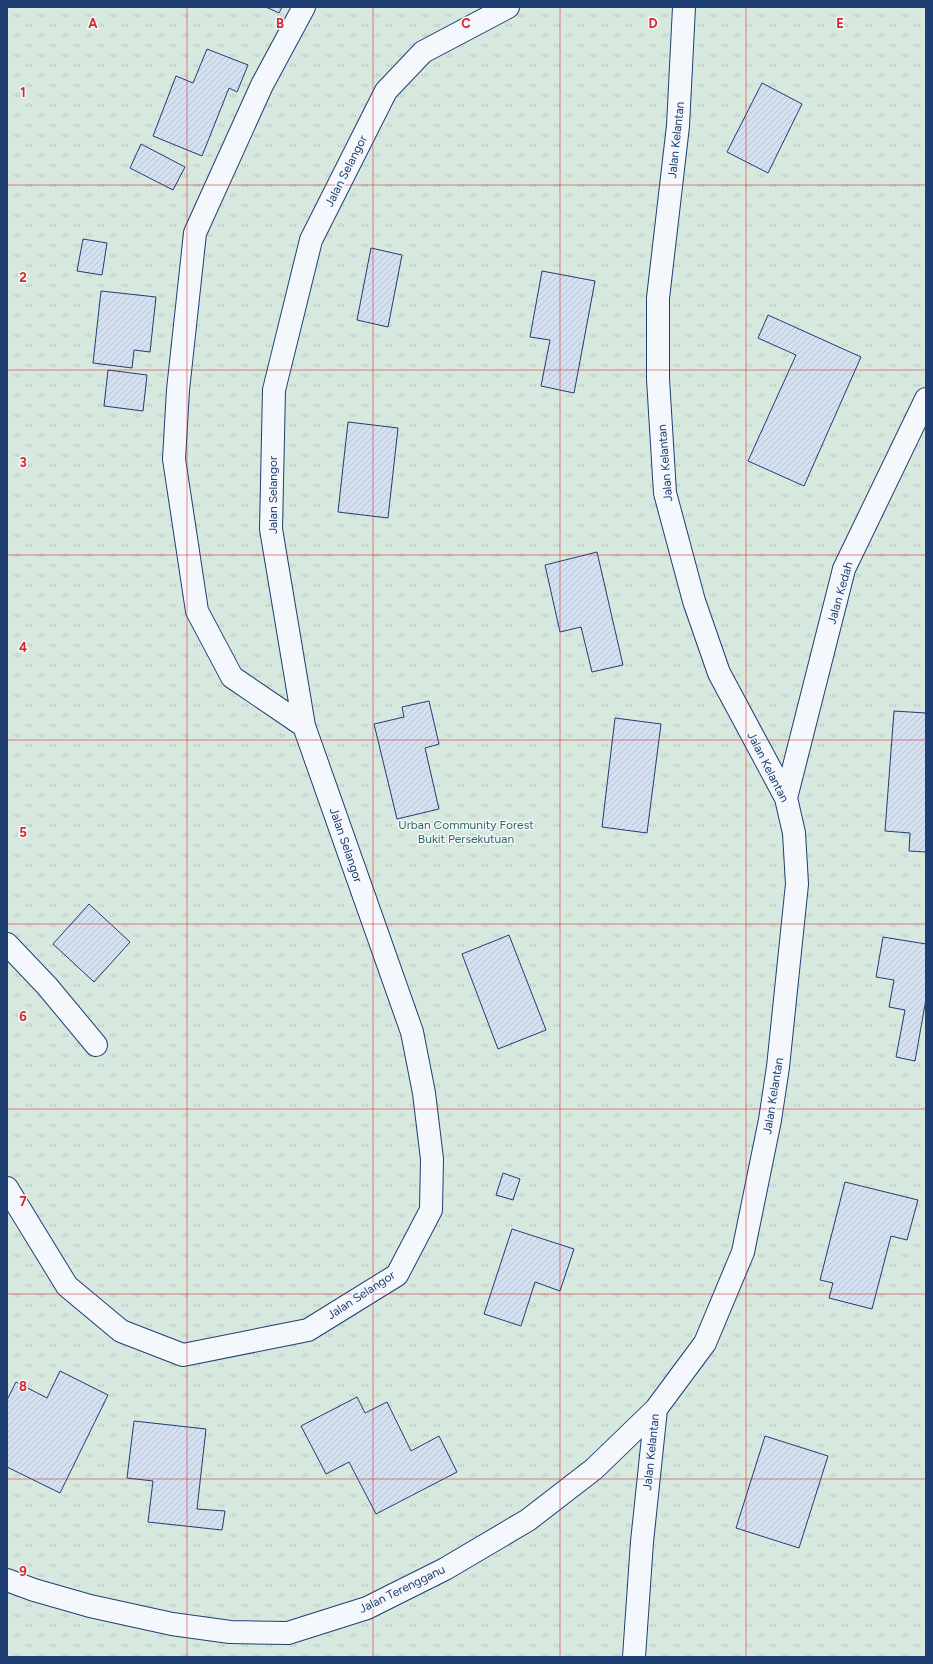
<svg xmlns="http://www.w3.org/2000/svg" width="933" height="1664" viewBox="0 0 933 1664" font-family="Figtree,sans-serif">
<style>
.park{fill:url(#park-tufts);stroke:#687fa3}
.building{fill:url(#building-hatch);stroke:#1d3f73}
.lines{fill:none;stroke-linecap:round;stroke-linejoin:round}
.minor-casing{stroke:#1d3f73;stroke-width:24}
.minor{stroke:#f4f7fb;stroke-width:22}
.grid{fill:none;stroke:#d62828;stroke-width:1;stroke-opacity:0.55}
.labels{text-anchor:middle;stroke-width:3;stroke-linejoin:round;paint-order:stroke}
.street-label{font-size:12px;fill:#1d3f73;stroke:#f4f7fb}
.park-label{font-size:12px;fill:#2c6c60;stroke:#f4f7fb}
.grid-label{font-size:13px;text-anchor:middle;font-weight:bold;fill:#d62828;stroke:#f4f7fb;stroke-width:3;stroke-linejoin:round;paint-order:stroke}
</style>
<defs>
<pattern id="park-tufts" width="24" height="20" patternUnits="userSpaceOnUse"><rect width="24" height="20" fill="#d7e8df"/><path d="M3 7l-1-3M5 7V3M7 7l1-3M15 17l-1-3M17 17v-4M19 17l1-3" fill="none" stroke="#b8c8c3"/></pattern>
<pattern id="building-hatch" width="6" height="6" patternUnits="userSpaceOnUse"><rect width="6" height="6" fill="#d5e0f0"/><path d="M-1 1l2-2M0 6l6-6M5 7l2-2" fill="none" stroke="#b6c1d1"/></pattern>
</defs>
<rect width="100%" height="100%" fill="#f4f7fb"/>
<path class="park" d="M7,7H926V1657H7Z"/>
<path class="building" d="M266,7H282L279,13Z
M207,49L248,65L237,92L229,88L202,156L153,136L176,76L193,83Z
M762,83L802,104L768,173L727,152Z
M141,144L185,167L173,190L130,168Z
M83,239L107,243L102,275L77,271Z
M371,248L402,255L388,327L357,320Z
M542,271L595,281L574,393L541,386L550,340L530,337Z
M101,291L156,297L150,352L134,350L132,368L93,363Z
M768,315L861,357L804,486L748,461L796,355L758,338Z
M108,370L147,375L143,411L104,406Z
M348,422L398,428L388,518L338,512Z
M597,552L623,665L592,672L581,627L560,632L545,565Z
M429,701L439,744L425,748L439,809L397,819L374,724L404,717L402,707Z
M894,711L926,713V852L909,851L910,833L885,831Z
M615,718L661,724L647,833L602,827Z
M89,904L130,942L94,982L53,944Z
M509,935L546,1030L498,1049L462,954Z
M883,937L926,944V999L915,1061L896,1057L905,1010L889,1007L894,980L876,977Z
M503,1173L520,1179L513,1200L496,1195Z
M845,1182L918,1200L907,1240L891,1236L872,1309L829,1298L833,1283L820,1280Z
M512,1229L574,1249L560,1291L535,1282L521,1326L484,1314Z
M60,1371L108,1395L60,1493L7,1467V1400L16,1382L47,1398Z
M357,1397L365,1413L387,1402L411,1451L439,1436L457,1472L376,1514L349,1462L326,1474L301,1426Z
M134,1421L206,1429L197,1509L225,1511L222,1530L148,1522L153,1481L127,1478Z
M765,1436L828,1456L799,1548L736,1528Z"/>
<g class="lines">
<g class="minor-casing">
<path id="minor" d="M304,7L262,85L195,233L178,390L174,459L197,611L232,677L304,726
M786,798L844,569L926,399
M7,944L47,986L96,1045
M7,1188L67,1286L121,1331L183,1355L308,1330L397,1275L431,1210L432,1159L424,1093L412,1032L304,726L271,529L274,390L311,240L386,91L423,52L508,7
M7,1580L34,1590L90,1606L172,1624L230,1632L288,1633L367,1608L445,1569L528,1520L594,1469L656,1409L705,1343L743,1252L770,1120L778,1067L797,884L794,833L786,798L719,673L694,601L665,493L658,379V298L678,126L684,7
M634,1657L642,1542L656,1409"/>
</g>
<use href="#minor" class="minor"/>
</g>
<path class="grid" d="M187,7V1657M373,7V1657M560,7V1657M746,7V1657M7,185H926M7,370H926M7,555H926M7,740H926M7,924H926M7,1109H926M7,1294H926M7,1479H926"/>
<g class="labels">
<g class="street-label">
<text transform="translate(676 140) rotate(-84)" y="4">Jalan Kelantan</text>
<text transform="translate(346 171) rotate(-63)" y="4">Jalan Selangor</text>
<text transform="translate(665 463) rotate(-95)" y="4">Jalan Kelantan</text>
<text transform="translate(273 495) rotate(-90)" y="4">Jalan Selangor</text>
<text transform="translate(840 593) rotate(-74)" y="4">Jalan Kedah</text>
<text transform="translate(768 767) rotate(63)" y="4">Jalan Kelantan</text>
<text transform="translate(346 845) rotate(71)" y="4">Jalan Selangor</text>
<text transform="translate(773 1096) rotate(-81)" y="4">Jalan Kelantan</text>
<text transform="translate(361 1295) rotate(-33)" y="4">Jalan Selangor</text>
<text transform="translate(651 1452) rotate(-84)" y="4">Jalan Kelantan</text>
<text transform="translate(402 1589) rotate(-26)" y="4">Jalan Terengganu</text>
</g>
<g class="park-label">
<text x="466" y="829">Urban Community Forest<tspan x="466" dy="14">Bukit Persekutuan</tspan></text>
</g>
</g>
<g class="grid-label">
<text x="93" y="28">A</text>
<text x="280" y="28">B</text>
<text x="466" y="28">C</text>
<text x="653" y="28">D</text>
<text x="840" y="28">E</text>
<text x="23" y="97">1</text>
<text x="23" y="282">2</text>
<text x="23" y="467">3</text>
<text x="23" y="652">4</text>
<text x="23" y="837">5</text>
<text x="23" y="1021">6</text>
<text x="23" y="1206">7</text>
<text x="23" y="1391">8</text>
<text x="23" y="1576">9</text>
</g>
<rect width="933" height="1664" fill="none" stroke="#1d3f73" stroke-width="16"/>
</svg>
